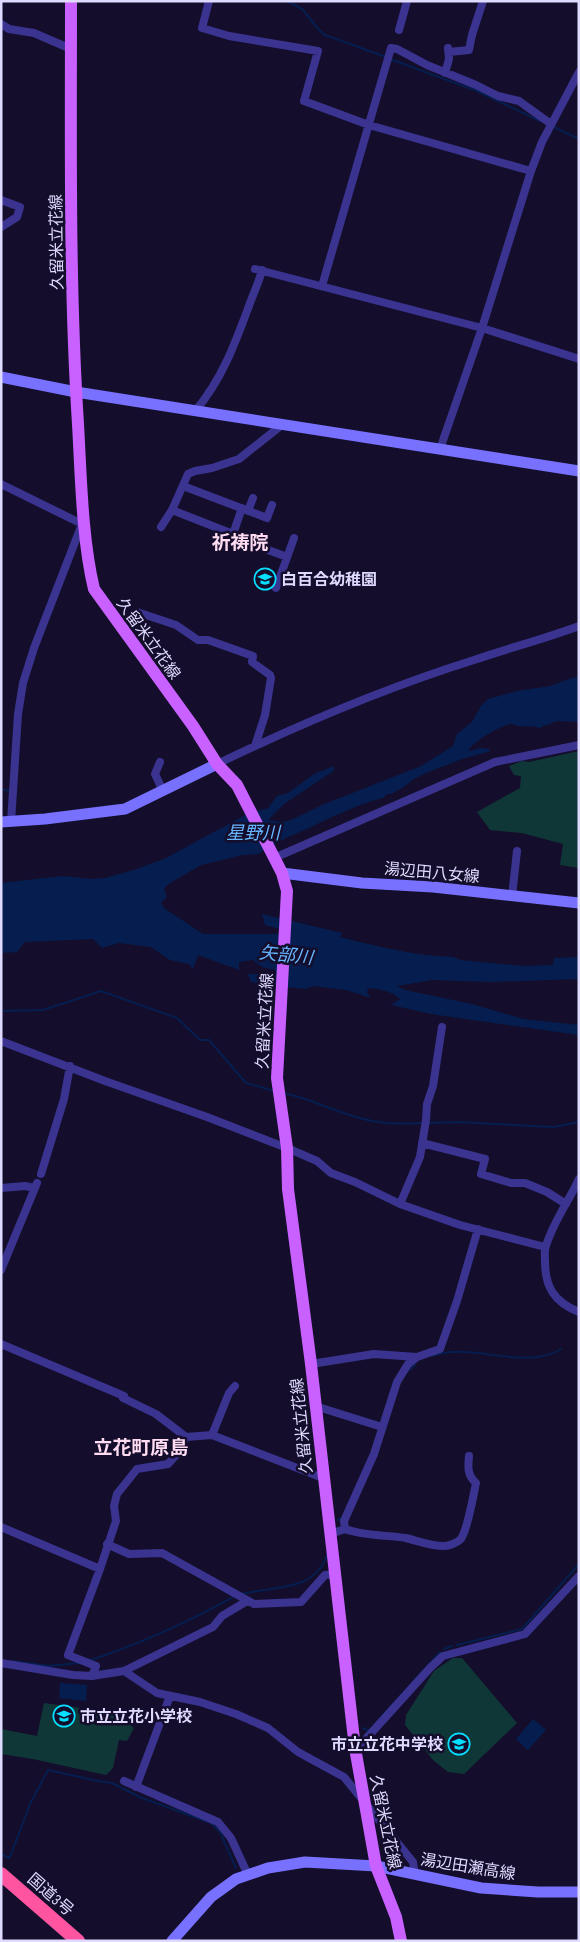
<svg xmlns="http://www.w3.org/2000/svg" width="580" height="1942" viewBox="0 0 580 1942" font-family="'Sofia Sans Condensed','Noto Sans JP',sans-serif">
<style>
.green{fill:#103737}
.water{fill:#051e4f}
.lines{fill:none;stroke-linecap:round;stroke-linejoin:round}
.stream{stroke:#051e4f;stroke-width:2}
.street{stroke:#3a3490;stroke-width:8}
.secondary{stroke:#7871ff;stroke-width:11}
.primary{stroke:#c861ff;stroke-width:12}
.highway{stroke:#ff55a1;stroke-width:14}
.labels{text-anchor:middle;stroke-width:5;stroke-linejoin:round;paint-order:stroke}
.street-label{font-size:16px;fill:#dfdaff;stroke:#140e2c}
.poi-label{font-size:16px;font-weight:bold;fill:#dfdaff;stroke:#140e2c;text-anchor:start}
.water-label{font-size:18px;font-style:italic;fill:#68b5ff;stroke:#140e2c}
.quarter-label{font-size:19px;font-weight:bold;fill:#ffdcf1;stroke:#140e2c}
</style>
<rect width="100%" height="100%" fill="#140e2c"/>
<path class="green" d="M579,751V868L560,865L563,844L522,833L490,830L477,812L520,788L521,776L514,775L509,766L522,761L529,762Z
M453,1658H462L517,1723L464,1774L448,1772L433,1760L405,1725L406,1715L434,1671Z
M44,1703L117,1713L134,1728L127,1741L119,1740L113,1768L106,1775L33,1759L1,1754V1729L37,1736Z"/>
<path class="water" d="M575,677H579V722L557,721L539,728C531,725 527,727 519,726C516,726 514,724 511,724C501,725 472,742 468,751C477,750 483,745 491,751L462,759L426,773L414,779L402,788L391,794H387L383,798C354,805 327,820 300,832C285,839 270,843 259,854L243,855L201,865L167,885L164,890L167,897L161,902L164,908L203,934H278L280,929L265,925L262,914L342,933L340,937C372,945 404,953 437,956C446,957 453,955 460,960L524,966L553,965L554,958L579,957V979L490,982L432,980L397,986L405,990L472,1004L523,1019L579,1025V1035L431,1014L391,1005L400,999C392,991 379,989 368,988L367,993L371,998L346,990L313,986L306,989L275,986L251,982L248,974H276L275,970L262,967L253,960L239,962V970L198,955L193,969L189,964L170,960L151,947L119,943L102,948L93,939L25,942L17,952L1,953V883L63,876L91,879L105,878L134,870L166,858L247,814L268,808L277,796L288,793L314,774L334,766V770L332,772L284,804L268,820L282,822L291,820L322,805L421,766L453,746L457,734L472,722L481,706L488,699L517,691L550,686Z
M60,1683L87,1685L86,1701L59,1698Z
M533,1719L546,1730L528,1750L516,1739Z"/>
<g class="lines">
<path class="stream" d="M287,1L302,9L319,30L325,35L386,57
M390,59L477,91L540,121
M554,127L579,139
M1,789L9,791
M1,1011L43,1010L101,991L177,1018L200,1040H209L246,1083L275,1091
M284,1093C314,1100 342,1115 372,1121C389,1124 406,1124 422,1123
M427,1123L458,1122L553,1127L579,1122
M431,1356C441,1353 454,1351 465,1352C494,1353 535,1366 561,1349
M407,1372L415,1365
M338,1520L340,1518
M242,1594C273,1586 315,1592 327,1555
M457,1645L522,1629L579,1564
M444,1649L452,1646
M12,1661L49,1666L79,1663
M88,1661C139,1644 188,1622 235,1596
M375,1724L440,1652
M363,1728L369,1731L370,1729
M1,1854L9,1858L11,1854L31,1802L48,1770L98,1781L112,1783L142,1798L211,1823L220,1832L236,1868"/>
<path class="street" d="M209,1L202,28L229,36L318,51L304,101L369,125L531,171
M1,24L9,29L34,33L71,49
M399,30L407,1
M449,52L469,50L472,35L483,1
M445,73L449,59L448,48
M1,200L20,207L17,217L1,227
M255,269L482,328L579,359
M322,286L391,48L397,49L427,65L476,85L498,96L519,101L551,124
M196,410C223,378 236,341 250,303C254,292 259,282 262,270
M440,449L482,328L531,171L542,142L579,72
M1,484L86,526
M183,486L267,518L272,505
M172,510L233,534L247,542L287,557
M248,511L253,498
M161,527L172,510L188,474L195,471L212,468L239,459L283,424
M233,534L242,508
M276,588L294,538
M137,612L176,625L198,640H208L253,656L252,662L270,675L271,678L265,715L255,746
M160,762L155,774L163,791
M217,764C298,725 388,687 474,660C509,648 544,639 579,626
M11,822L18,714L23,683L34,648L82,524
M274,858L495,762L579,745
M512,896L517,851
M1,1041L105,1081L207,1117L287,1148L317,1161L331,1173L355,1182L400,1204L460,1225L545,1247
M422,1143L485,1159L481,1174L511,1183H525L547,1192L566,1204
M41,1174L64,1099L70,1066
M579,1179C569,1201 553,1222 546,1246C544,1250 545,1256 545,1261C545,1287 554,1302 579,1312
M1,1188L25,1186L35,1188
M400,1204L420,1157L426,1120L427,1104L433,1086L442,1027
M1,1270L37,1183
M1,1344L124,1396L123,1398L156,1414L186,1437L212,1435L323,1478
M311,1364L374,1354L417,1357L440,1349L457,1301L478,1229
M315,1406L382,1427
M212,1435L229,1393L235,1386
M1,1527L100,1569
M345,1529C364,1536 386,1535 406,1538C418,1541 431,1546 444,1546C449,1546 457,1543 461,1539C468,1528 473,1497 476,1483C467,1475 468,1467 469,1456
M330,1534L345,1529L344,1521L374,1454L397,1382L408,1364L417,1357
M107,1544L129,1554L162,1553L254,1604L301,1602L325,1575L335,1574
M1,1663L73,1675L92,1676L124,1671L213,1627L222,1616L247,1601
M124,1671L157,1693L200,1702L236,1714L268,1728L298,1752L344,1777L413,1862L415,1875
M92,1676L96,1666L68,1655L100,1569L116,1521L114,1506L117,1494L137,1469L168,1464L176,1455L186,1437
M355,1748L364,1741L430,1668L443,1656L525,1634L579,1576
M124,1781L218,1822L231,1838L248,1875
M136,1787L170,1696"/>
<path class="secondary" d="M1,377L76,392L579,471
M1,822L45,819L125,809L217,764
M282,873L362,883L433,887L579,903
M172,1941L211,1897L236,1879L268,1868L305,1862L376,1866L481,1888L538,1892H579"/>
<path class="primary" d="M71,1C71,142 69,284 78,424C81,477 82,539 94,589L193,726L217,764L237,785L282,873L287,891L277,1078L287,1148L288,1189L311,1364L355,1748L376,1866L396,1917L401,1941"/>
<path class="highway" d="M1,1874L78,1941"/>
</g>
<defs>
<g id="school-ring" transform="scale(1.125)"><circle r="9.5" fill="#140e2c" stroke="#06dfff" stroke-width="1.5"/><path d="M0-5L7-2L0 1L-7-2ZM-4 1L0 2.5L4 1V4Q0 6-4 4Z" fill="#06dfff"/></g>
</defs>
<g fill-rule="evenodd">
<use href="#school-ring" x="265" y="579"/>
<use href="#school-ring" x="64" y="1716"/>
<use href="#school-ring" x="459" y="1744"/>
</g>
<g class="labels">
<g class="street-label">
<text transform="translate(56 242) rotate(-91)" y="6">久留米立花線</text>
<text transform="translate(149 638) rotate(54)" y="6">久留米立花線</text>
<text transform="translate(432 872) rotate(5)" y="6">湯辺田八女線</text>
<text transform="translate(264 1021) rotate(-87)" y="6">久留米立花線</text>
<text transform="translate(301 1426) rotate(-96)" y="6">久留米立花線</text>
<text transform="translate(386 1822) rotate(78)" y="6">久留米立花線</text>
<text transform="translate(468 1866) rotate(9)" y="6">湯辺田瀬高線</text>
<text transform="translate(51 1894) rotate(41)" y="6">国道3号</text>
</g>
<g class="poi-label">
<text x="281" y="585">白百合幼稚園</text>
<text x="80" y="1722">市立立花小学校</text>
<text x="443" y="1750" text-anchor="end">市立立花中学校</text>
</g>
<g class="water-label">
<text x="253" y="839">星野川</text>
<text transform="translate(286 955) rotate(6)" y="6">矢部川</text>
</g>
<g class="quarter-label">
<text x="240" y="549">祈祷院</text>
<text x="141" y="1454">立花町原島</text>
</g>
</g>
<rect width="580" height="1942" fill="none" stroke="#dfdaff" stroke-width="5"/>
</svg>
